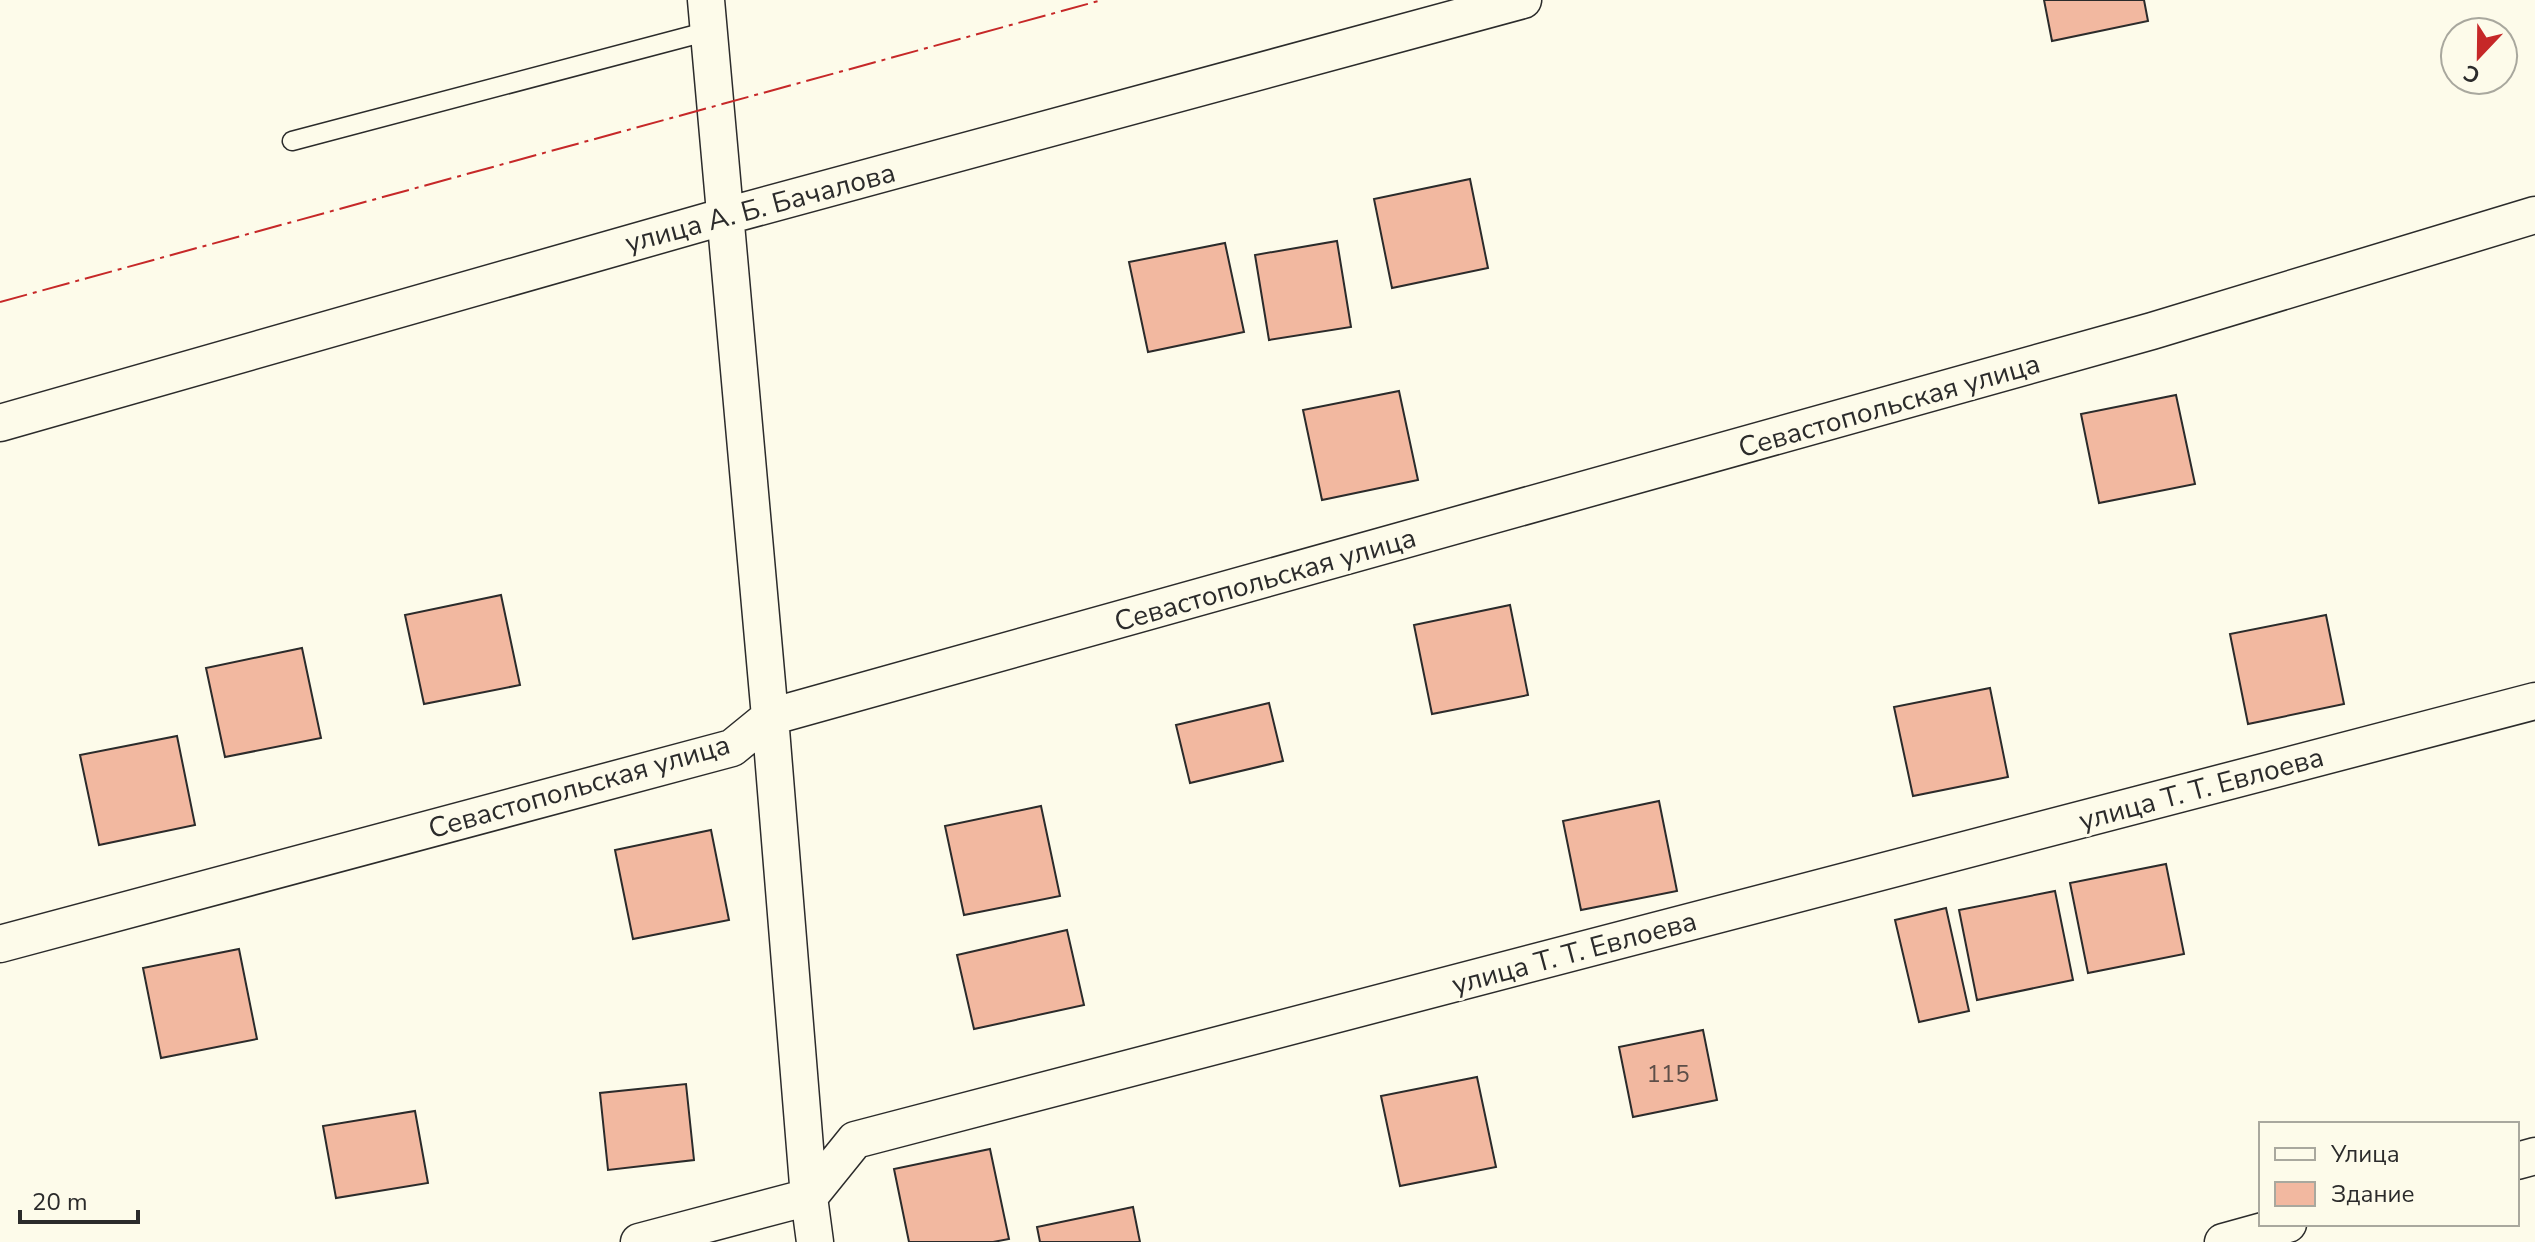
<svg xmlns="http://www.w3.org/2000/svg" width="2535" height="1242" viewBox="0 0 2535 1242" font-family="'Nunito Sans',sans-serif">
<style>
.building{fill:#f2b8a0;stroke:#2b2b2b;stroke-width:2}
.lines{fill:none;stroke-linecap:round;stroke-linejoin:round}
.service-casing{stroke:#2b2b2b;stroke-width:21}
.minor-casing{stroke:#2b2b2b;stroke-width:39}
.service{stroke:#fdfbea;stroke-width:18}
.minor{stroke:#fdfbea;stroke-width:36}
.power{stroke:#c62828;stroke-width:2;stroke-dasharray:28 6 4 6;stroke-linecap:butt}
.labels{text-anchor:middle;stroke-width:6;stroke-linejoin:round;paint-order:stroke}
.number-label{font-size:24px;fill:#5d4e48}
.street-label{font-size:28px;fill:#2b2b2b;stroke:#fdfbea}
</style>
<rect width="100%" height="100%" fill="#fdfbea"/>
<path class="building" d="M2044,0H2144L2148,21L2052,41Z
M1470,179L1488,268L1392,288L1374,199Z
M1337,241L1351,327L1269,340L1255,255Z
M1225,243L1244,332L1148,352L1129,262Z
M1399,391L1418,480L1322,500L1303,410Z
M2176,395L2195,484L2099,503L2081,414Z
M501,595L520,685L424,704L405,615Z
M1510,605L1528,695L1432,714L1414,625Z
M2326,615L2344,704L2248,724L2230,634Z
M302,648L321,738L225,757L206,668Z
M1990,688L2008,777L1913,796L1894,707Z
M1269,703L1283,761L1190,783L1176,725Z
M177,736L195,825L99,845L80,755Z
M1659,801L1677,891L1581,910L1563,821Z
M1041,806L1060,896L964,915L945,826Z
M711,830L729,920L633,939L615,850Z
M2166,864L2184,954L2088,973L2070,883Z
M2055,891L2073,980L1977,1000L1959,910Z
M1946,908L1969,1011L1919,1022L1895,920Z
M1067,930L1084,1005L974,1029L957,955Z
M239,949L257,1039L161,1058L143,968Z
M1703,1030L1717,1100L1633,1117L1619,1047Z
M1477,1077L1496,1167L1400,1186L1381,1096Z
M686,1084L694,1160L608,1170L600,1093Z
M415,1111L428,1183L336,1198L323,1126Z
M990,1149L1009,1239L993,1242H909L894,1169Z
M1133,1207L1140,1242H1040L1037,1227Z"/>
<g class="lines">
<g class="service-casing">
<path id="service" d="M292,141L709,31"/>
</g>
<g class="minor-casing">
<path id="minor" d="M706,0L770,717L809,1197L815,1242
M0,423L726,216L1523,0
M0,944L732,748L770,717L2152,331L2535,215
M2517,1161L2535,1156
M639,1242L809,1197L855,1140L2535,701
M2223,1242L2288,1224"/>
</g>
<use href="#service" class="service"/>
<use href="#minor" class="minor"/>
<path class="power" d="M0,302L1102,0"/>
</g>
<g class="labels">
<g class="number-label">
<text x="1668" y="1082">115</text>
</g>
<g class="street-label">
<text transform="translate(760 207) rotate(-15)" y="10">улица А. Б. Бачалова</text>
<text transform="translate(1889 405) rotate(-16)" y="10">Севастопольская улица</text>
<text transform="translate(1265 579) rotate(-16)" y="10">Севастопольская улица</text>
<text transform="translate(579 786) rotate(-16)" y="10">Севастопольская улица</text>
<text transform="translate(2201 788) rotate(-15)" y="10">улица Т. Т. Евлоева</text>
<text transform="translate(1574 952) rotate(-15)" y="10">улица Т. Т. Евлоева</text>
</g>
</g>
<rect x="2259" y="1122" width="260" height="104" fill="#fdfbea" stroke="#a9a89e" stroke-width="2"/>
<rect x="2275" y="1148" width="40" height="12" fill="#fdfbea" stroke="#a9a89e" stroke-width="2"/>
<text x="2331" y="1162" font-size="24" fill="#2b2b2b">Улица</text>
<rect x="2275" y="1182" width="40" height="24" fill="#f2b8a0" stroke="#a9a89e" stroke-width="2"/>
<text x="2331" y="1202" font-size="24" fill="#2b2b2b">Здание</text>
<g transform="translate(2479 56) rotate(202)"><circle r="38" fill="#fdfbea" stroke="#a9a89e" stroke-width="2"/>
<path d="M0-6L14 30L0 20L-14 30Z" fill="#c62828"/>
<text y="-12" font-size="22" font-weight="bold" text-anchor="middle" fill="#2b2b2b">С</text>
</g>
<path d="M20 1210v12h118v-12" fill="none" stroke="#2b2b2b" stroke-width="4"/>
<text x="32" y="1210" font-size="24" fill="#2b2b2b" stroke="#fdfbea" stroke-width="6" paint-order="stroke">20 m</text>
</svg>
